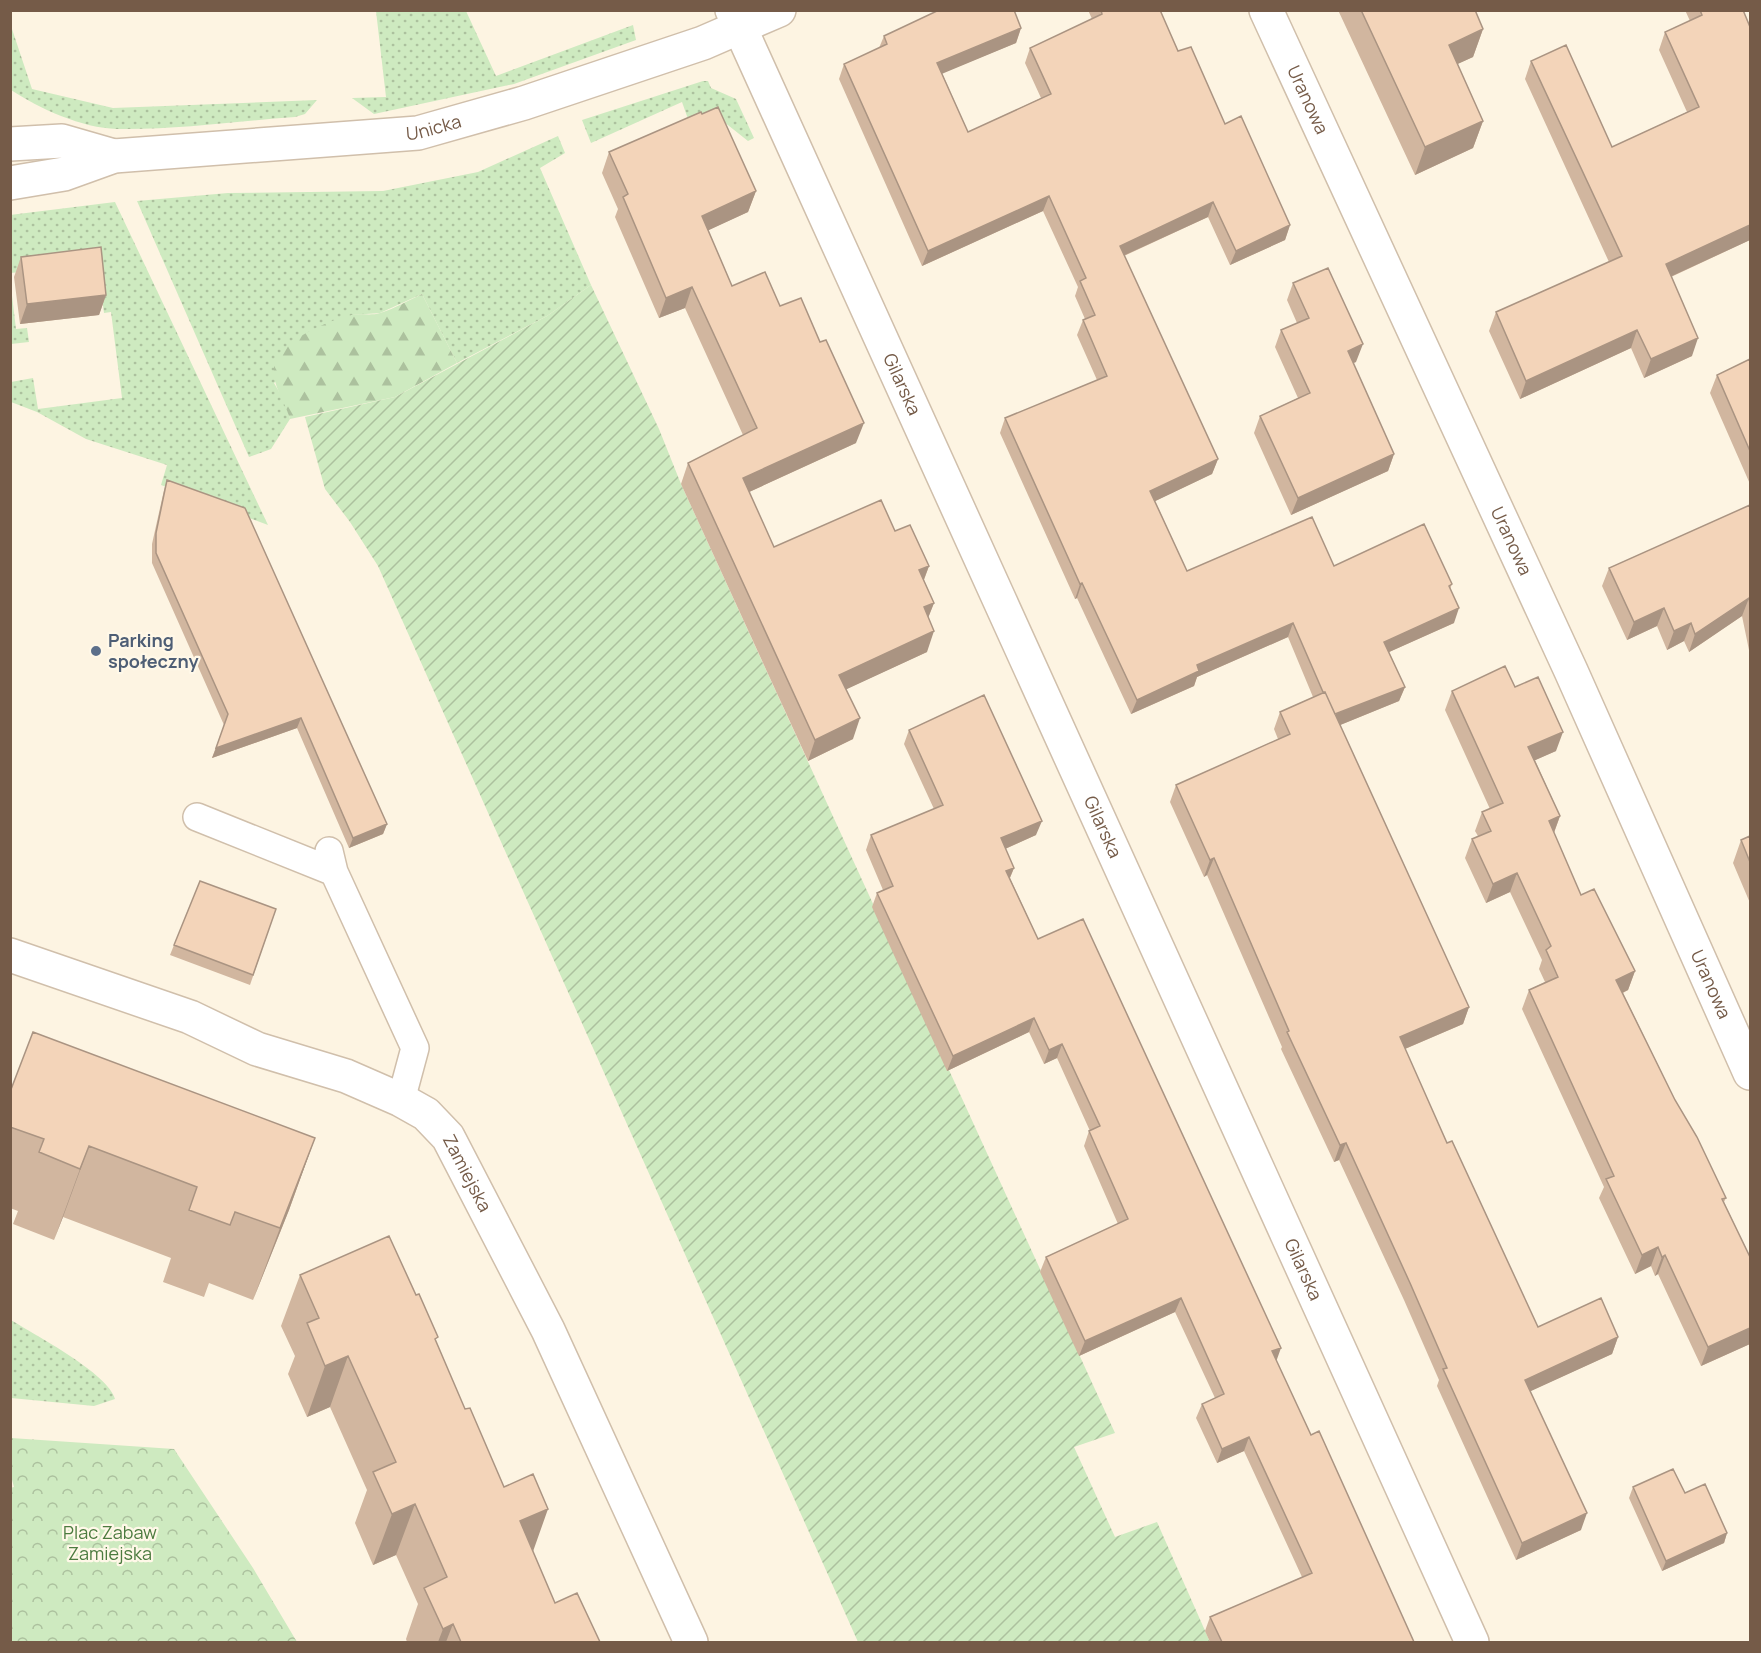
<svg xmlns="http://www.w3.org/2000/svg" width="1761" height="1653" viewBox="0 0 1761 1653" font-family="Manrope,sans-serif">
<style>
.grass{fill:url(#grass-dots)}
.forest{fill:url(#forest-firs)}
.park{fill:url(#park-crowns)}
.garden{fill:url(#garden-furrows)}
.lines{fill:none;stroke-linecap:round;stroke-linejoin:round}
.lane-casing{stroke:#d0bfab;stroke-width:30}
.street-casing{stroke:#d0bfab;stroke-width:36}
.lane{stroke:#fff;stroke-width:27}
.street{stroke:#fff;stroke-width:33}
.wall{fill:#d1b69f}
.shaded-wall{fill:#aa9482}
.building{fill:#f3d4b9;stroke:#aa9482;stroke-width:1.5}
.service-dot{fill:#5c6f8a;stroke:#fff8e8;stroke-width:2}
.labels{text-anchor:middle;stroke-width:4.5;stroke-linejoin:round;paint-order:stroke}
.street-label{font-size:18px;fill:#755b48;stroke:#fff8e8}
.service-label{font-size:18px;font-weight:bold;fill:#4e5e75;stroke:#fff8e8;text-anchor:start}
.park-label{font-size:18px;fill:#4c7b3f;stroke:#fff8e8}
</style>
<defs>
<pattern id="grass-dots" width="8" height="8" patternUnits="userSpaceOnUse" patternTransform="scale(1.5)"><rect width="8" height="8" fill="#ceeac0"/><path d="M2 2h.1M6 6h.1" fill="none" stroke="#acc19e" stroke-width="1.8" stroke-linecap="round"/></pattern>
<pattern id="forest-firs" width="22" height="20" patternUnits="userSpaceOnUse" patternTransform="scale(1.5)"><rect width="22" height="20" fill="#ceeac0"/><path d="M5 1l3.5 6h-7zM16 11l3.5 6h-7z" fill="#acc19e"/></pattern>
<pattern id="park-crowns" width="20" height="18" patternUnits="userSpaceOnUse" patternTransform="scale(1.5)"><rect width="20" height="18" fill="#ceeac0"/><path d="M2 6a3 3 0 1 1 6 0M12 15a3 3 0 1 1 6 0" fill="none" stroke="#acc19e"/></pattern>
<pattern id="garden-furrows" width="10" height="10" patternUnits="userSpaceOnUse" patternTransform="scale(1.5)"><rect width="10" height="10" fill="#ceeac0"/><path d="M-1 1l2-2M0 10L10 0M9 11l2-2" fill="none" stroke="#acc19e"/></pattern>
</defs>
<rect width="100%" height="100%" fill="#fdf4e2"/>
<path class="grass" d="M376,11H466L496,76L633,25L636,40L514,84L374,114L352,98L386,97Z
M11,26L32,89L113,108L317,100L305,114L295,117C237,121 176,130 117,129C82,128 40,109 11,90Z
M703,81H708L711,88L736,99L754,138L748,141L719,118L688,119L682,102L591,143L582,120Z
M558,136L565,153L540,168L591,285L547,316L457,363L422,294L380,313L352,315L274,383L285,402L290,419L271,449L249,457L137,201L228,193L383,191L478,172Z
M115,202L268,525L161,485L167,465L86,439L37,412L11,402V382L33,378L38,409L122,398L111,312L104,313L97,262L11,273L10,215Z
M10,279L16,329L27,328L29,342L11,344Z
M11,1320C35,1335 109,1374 115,1399L94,1406L11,1398Z"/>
<path class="forest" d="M422,294L457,363L395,397L290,419C285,401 272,386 274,367C275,343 331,319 352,315C361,313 371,316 380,313C394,309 409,300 422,294Z"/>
<path class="park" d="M11,1438L174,1449L253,1568L297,1642H11L10,1488L14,1487L11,1476Z"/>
<path class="garden" d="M591,285L659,429L681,484L1115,1433L1074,1447L1115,1537L1157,1522L1210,1642H858L378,566L350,522L325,489L305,417L395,397L547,316Z"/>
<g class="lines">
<g class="lane-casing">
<path id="lane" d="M197,817L334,872
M329,851L334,872L415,1048L401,1100"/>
</g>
<g class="street-casing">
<g id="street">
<path id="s1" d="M732,10L1472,1642"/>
<path id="s2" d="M1266,10L1571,671L1750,1073"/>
<path d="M10,144L62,141L114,156"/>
<path id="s3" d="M10,183L64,174L114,156L418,133L524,103L703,43L779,10"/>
<path id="s4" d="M10,955L190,1017L257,1049L346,1076L401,1100L426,1114L448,1137L548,1330L691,1642"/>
</g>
</g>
<use href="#lane" class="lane"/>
<use href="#street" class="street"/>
</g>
<path class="wall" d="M1088,10H1160L1178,51L1290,225L1285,240L1230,265L1208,217L1124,256L1218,459L1212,474L1155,501L1187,571L1334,566L1452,584L1450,589L1454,623L1389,652L1405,687L1399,701L1340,725L1469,1007L1463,1024L1405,1049L1447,1143L1538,1327L1618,1337L1612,1354L1530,1391L1581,1530L1516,1560L1437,1386L1439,1380L1404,1300L1339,1160L1334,1162L1281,1049L1282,1047L1207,875L1204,877L1170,802L1176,785L1278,739L1274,729L1280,712L1313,697L1288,637L1197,677L1194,686L1131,714L1077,598L1075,599L1000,433L1005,418L1097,380L1077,335L1083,320L1085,319L1075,296L1078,287L1043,211L922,266L839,79L844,64L879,48L884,36L1021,28L1016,43L942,73L968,132L1041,98L1025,63L1030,48L1092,19Z
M1338,10H1475L1483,29L1473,57L1457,64L1483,121L1473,148L1415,175Z
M1685,10H1743L1750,240L1671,277L1692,356L1644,378L1631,348L1520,399L1489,331L1496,312L1609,262L1525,79L1531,61L1612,147L1687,112L1659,50L1665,32L1690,21Z
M702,114L756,191L748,212L708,230L732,286L780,306L856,443L749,492L774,547L895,531L929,566L924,580L934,603L928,618L927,652L846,689L853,739L808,761L681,484L688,463L743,435L685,308L659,318L615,217L618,209L602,173L609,152Z
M21,257L106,295L99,315L20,324L14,277Z
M1293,283L1356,362L1353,363L1394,454L1388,471L1291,515L1254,433L1260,416L1298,398L1275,347L1281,330L1297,323L1287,300Z
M1750,359V484L1710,393L1717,375Z
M167,480L387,824L383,834L349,848L297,728L212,758L224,725L152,563V544L164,490Z
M1750,505V655L1742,616L1689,652L1684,641L1667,650L1657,626L1627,640L1602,586L1609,568Z
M1515,687L1556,751L1535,760L1560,816L1554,833L1581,895L1635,971L1628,990L1623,993L1675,1100L1726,1198L1724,1202L1750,1257V1344L1701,1366L1658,1274L1655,1276L1651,1266L1635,1274L1599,1198L1604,1187L1522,1009L1529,990L1545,982L1539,969L1542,960L1510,892L1486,903L1465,858L1472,839L1478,836L1475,831L1482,812L1490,809L1445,710L1452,691Z
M909,730L1036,835L1005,849L1014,868L1010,878L1038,939L1276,1360L1311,1435L1414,1642H1210L1205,1631L1210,1617L1302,1577L1244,1451L1217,1463L1196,1418L1202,1404L1215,1398L1175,1312L1079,1356L1040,1272L1046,1257L1118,1224L1084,1146L1089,1131H1090L1057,1058L1044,1064L1029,1032L947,1071L872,907L877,893L883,890L866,850L871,835L934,809L904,744Z
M1750,836V903L1733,863L1741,840Z
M276,909L250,985L170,955L174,945Z
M10,1092L315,1138L289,1210L253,1300L209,1283L204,1297L163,1282L171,1258L63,1217L54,1240L13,1224L18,1211L10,1208Z
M300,1275L436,1342L465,1409L504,1487L555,1603L600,1642H407L406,1639L418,1604L396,1555L373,1565L355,1523L367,1490L330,1407L307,1417L288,1374L295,1356L281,1326Z
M1633,1487L1685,1493L1727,1533L1724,1543L1662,1571L1629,1498Z"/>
<path class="shaded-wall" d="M1021,28L1016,43L932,78L937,63Z
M1483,29L1473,57L1438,73L1449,45Z
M1483,121L1473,148L1415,175L1425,147Z
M756,191L748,212L694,237L702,216Z
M1049,196L1043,211L922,266L928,251Z
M1213,202L1208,217L1114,260L1120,246Z
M1290,225L1285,240L1230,265L1236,251Z
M1750,225V240L1659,282L1666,264Z
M692,287L685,308L659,318L666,298Z
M106,295L99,315L20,324L27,304Z
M1637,330L1631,348L1520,399L1526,381Z
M1698,338L1692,356L1644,378L1651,359Z
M1363,344L1356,362L1341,368L1348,351Z
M864,423L856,443L736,498L743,478Z
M1394,454L1388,471L1291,515L1298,498Z
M1218,459L1212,474L1145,506L1150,491Z
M929,566L921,587L919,570Z
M1082,583L1077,598L1075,599L1080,584Z
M1749,598L1742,616L1689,652L1695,634Z
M934,603L926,623L924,607Z
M1459,608L1454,623L1378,657L1384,642Z
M1664,608L1657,626L1627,640L1634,622Z
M1293,623L1288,637L1197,677L1194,686L1131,714L1137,700L1197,665Z
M1691,623L1684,641L1667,650L1674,631Z
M934,631L927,652L832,696L839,675Z
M1405,687L1399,701L1328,730L1333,715Z
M301,718L297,728L212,758L216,748Z
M860,718L853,739L808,761L815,740Z
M1563,732L1556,751L1522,766L1528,747Z
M1560,816L1553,835L1549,821Z
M1042,821L1036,835L996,853L1001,838Z
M387,824L383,834L349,848L353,838Z
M1214,858L1207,875L1204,877L1210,860Z
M1014,868L1008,882L1006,871Z
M1517,873L1510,892L1486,903L1493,884Z
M1635,971L1628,990L1609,999L1616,980Z
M1469,1007L1463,1024L1393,1054L1400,1037Z
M1034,1018L1029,1032L947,1071L953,1056Z
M1062,1044L1057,1058L1044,1064L1049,1050Z
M315,1138L289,1210L253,1300L280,1228Z
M1346,1143L1339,1160L1334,1162L1340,1145Z
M89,1146L63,1217L54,1240L80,1169Z
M1658,1247L1651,1266L1635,1274L1642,1255Z
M1665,1255L1658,1274L1655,1276L1662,1257Z
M1181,1298L1175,1312L1079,1356L1085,1341Z
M1750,1328V1344L1701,1366L1708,1347Z
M1618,1337L1612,1354L1518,1397L1525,1380Z
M1281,1348L1276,1362L1272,1351Z
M348,1356L330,1407L307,1417L325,1366Z
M1249,1437L1244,1451L1217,1463L1222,1449Z
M415,1504L396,1555L373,1565L392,1514Z
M548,1509L530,1560L520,1521Z
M1587,1513L1581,1530L1516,1560L1522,1543Z
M1727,1533L1724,1543L1662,1571L1666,1561Z
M453,1624L446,1642H438L443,1629Z"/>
<path class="building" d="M939,10H1014L1021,28L937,63L968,132L1051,94L1030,48L1102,14L1101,10H1160L1178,51L1191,47L1225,124L1241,116L1290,225L1236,251L1213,202L1120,246L1218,459L1150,491L1187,571L1312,517L1334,566L1424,524L1452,584L1449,586L1459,608L1384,642L1405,687L1335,714L1325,692H1323L1293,623L1197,665L1199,671L1137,700L1082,583L1080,584L1005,418L1107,376L1083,320L1095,315L1080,281L1086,278L1049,196L928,251L844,64L887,44L884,36Z
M1361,10H1475L1483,29L1449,45L1483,121L1425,147Z
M1700,10H1743L1750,27V225L1666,264L1698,338L1651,359L1637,330L1526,381L1496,312L1622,256L1531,61L1566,45L1612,147L1699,107L1665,32L1702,15Z
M718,107L756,191L702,216L732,286L765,272L780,306L801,298L820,342L826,340L864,423L743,478L774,547L881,500L895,531L910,525L929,566L919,570L934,603L924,607L934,631L839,675L860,718L815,740L688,463L757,428L692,287L666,298L623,197L628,194L609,152L701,112L702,114Z
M101,247L106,295L27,304L21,257Z
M1328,268L1363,344L1348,351L1394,454L1298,498L1260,416L1310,393L1281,330L1309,318L1293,283Z
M1750,359V451L1717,375Z
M167,480L245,508L387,824L353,838L301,718L216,748L228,714L156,553V533Z
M1750,505V604L1749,598L1695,634L1691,623L1674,631L1664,608L1634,622L1609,568Z
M1505,666L1515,687L1538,677L1563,732L1528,747L1560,816L1549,821L1581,895L1594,889L1635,971L1616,980L1675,1100L1697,1137L1726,1198L1722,1199L1750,1257V1328L1708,1347L1665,1255L1662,1257L1658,1247L1642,1255L1606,1179L1614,1176L1529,990L1558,977L1546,950L1551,946L1517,873L1493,884L1472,839L1491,831L1482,812L1503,803L1452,691Z
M1325,692L1469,1007L1400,1037L1447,1143L1452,1141L1538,1327L1601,1298L1618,1337L1525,1380L1587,1513L1522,1543L1443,1369L1447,1368L1410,1283L1346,1143L1340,1145L1287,1032L1289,1031L1214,858L1210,860L1176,785L1290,734L1280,712Z
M984,695L1042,821L1001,838L1014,868L1006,871L1038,939L1083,919L1281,1348L1272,1351L1311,1435L1319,1431L1414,1642H1222L1210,1617L1312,1573L1249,1437L1222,1449L1202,1404L1224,1394L1181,1298L1085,1341L1046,1257L1128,1219L1089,1131L1100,1126L1062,1044L1049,1050L1034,1018L953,1056L877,893L893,886L871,835L943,805L909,730Z
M1750,836V862L1741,840Z
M200,881L276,909L253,975L174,945Z
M33,1032L315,1138L280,1228L235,1212L230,1225L189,1210L197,1187L89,1146L80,1169L39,1152L44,1139L10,1127V1092Z
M389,1236L416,1295L419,1294L438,1337L435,1339L465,1409L470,1408L504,1487L533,1474L548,1509L520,1521L555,1603L577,1593L600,1642H461L453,1624L443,1629L424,1588L447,1577L415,1504L392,1514L373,1472L396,1462L348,1356L325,1366L307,1323L319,1318L300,1275Z
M1673,1469L1685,1493L1705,1484L1727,1533L1666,1561L1633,1487Z"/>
<circle class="service-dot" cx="96" cy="651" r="6"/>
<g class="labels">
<g class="street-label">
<text dy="6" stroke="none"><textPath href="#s2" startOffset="99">Uranowa</textPath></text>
<text dy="6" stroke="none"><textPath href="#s3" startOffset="429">Unicka</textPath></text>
<text dy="6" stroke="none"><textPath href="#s1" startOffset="411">Gilarska</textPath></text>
<text dy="6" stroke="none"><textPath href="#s2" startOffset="585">Uranowa</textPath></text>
<text dy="6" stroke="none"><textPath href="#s1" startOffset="897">Gilarska</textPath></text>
<text dy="6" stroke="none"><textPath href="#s2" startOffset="1071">Uranowa</textPath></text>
<text dy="6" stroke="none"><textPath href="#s4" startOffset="519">Zamiejska</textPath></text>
<text dy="6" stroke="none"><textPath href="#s1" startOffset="1383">Gilarska</textPath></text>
</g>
<g class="service-label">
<text x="108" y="647">Parking<tspan x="108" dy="21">społeczny</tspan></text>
</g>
<g class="park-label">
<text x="110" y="1539">Plac Zabaw<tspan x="110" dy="21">Zamiejska</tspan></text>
</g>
</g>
<rect width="1761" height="1653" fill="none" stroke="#755b48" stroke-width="24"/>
</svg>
